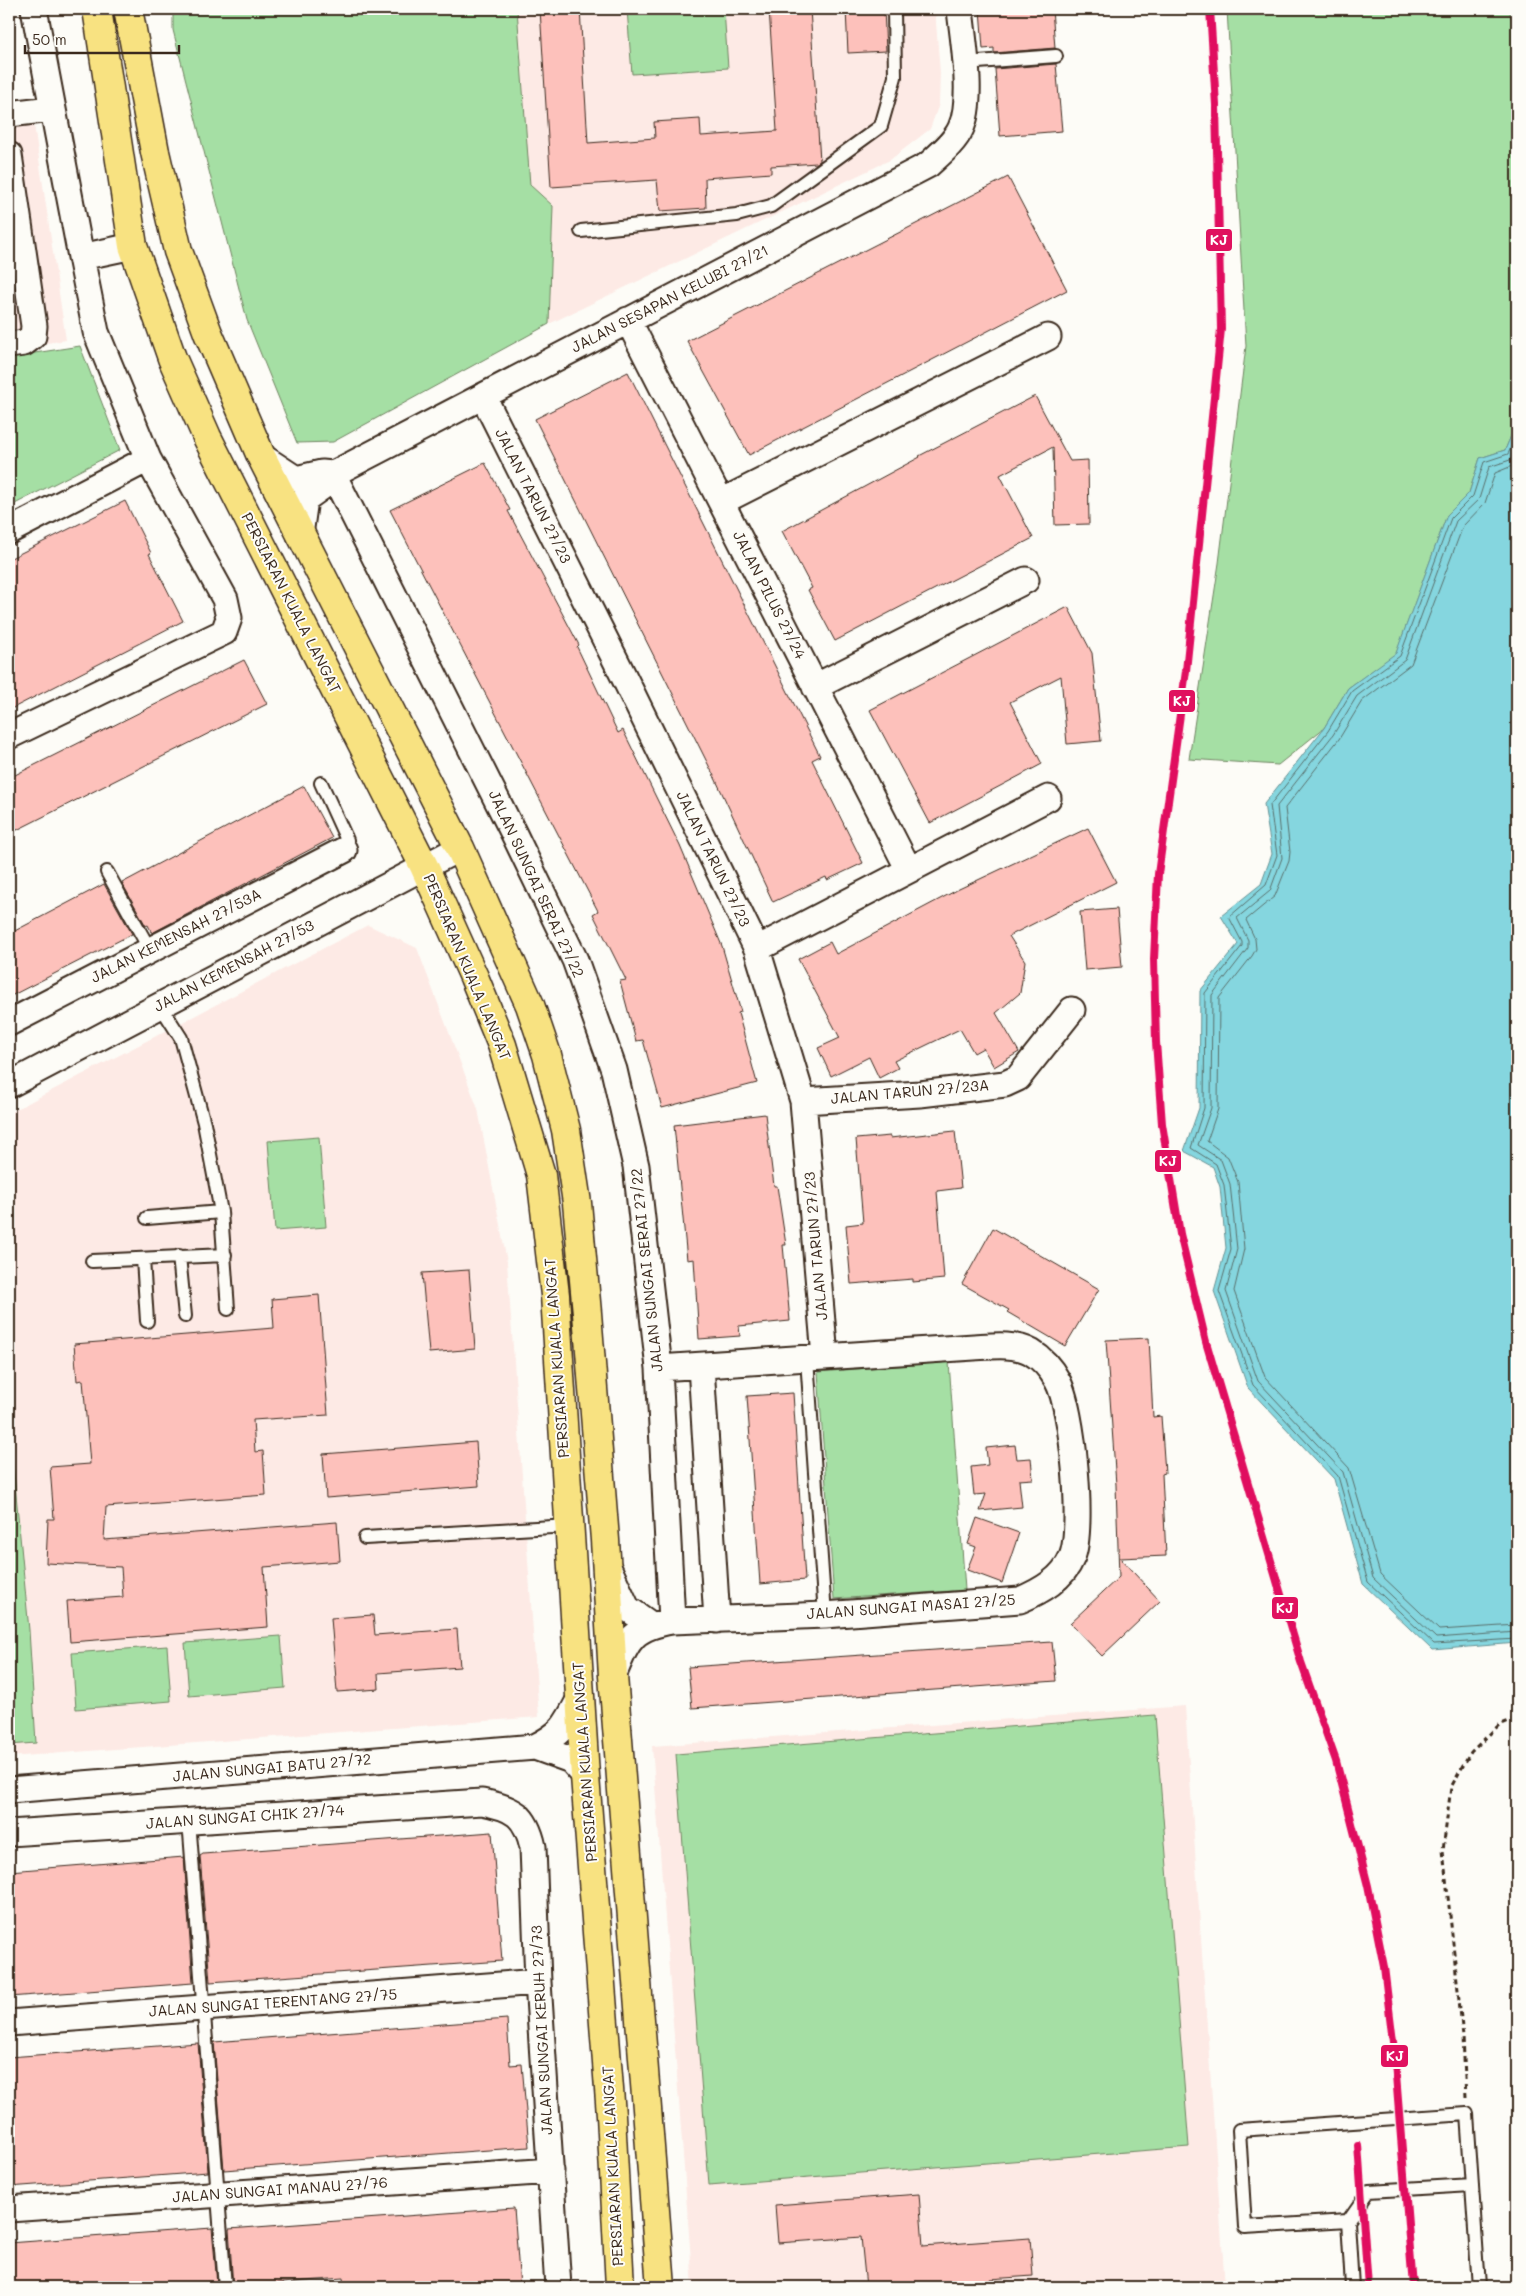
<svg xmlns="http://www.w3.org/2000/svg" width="1526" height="2296" viewBox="0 0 1526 2296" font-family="Mali,sans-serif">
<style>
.built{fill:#fdeae5}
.green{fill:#a5dfa4;stroke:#708461}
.water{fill:#85d6df;stroke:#679192}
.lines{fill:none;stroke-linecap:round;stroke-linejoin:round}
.shore{stroke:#596f6b;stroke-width:1}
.building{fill:#fdc1bb;stroke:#3b2a1e}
.lane-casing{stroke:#3b2a1e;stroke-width:16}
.street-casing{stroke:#3b2a1e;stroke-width:29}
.primary-casing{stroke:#3b2a1e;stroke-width:31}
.path{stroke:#3b2a1e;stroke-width:3;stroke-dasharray:5 4;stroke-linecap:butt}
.lane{stroke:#fdfcf7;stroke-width:12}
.street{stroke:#fdfcf7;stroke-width:25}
.primary{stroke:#f8e281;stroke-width:28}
.rail-1-casing{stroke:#fdfcf7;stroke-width:11}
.rail-1{stroke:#e0115f;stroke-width:8}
.labels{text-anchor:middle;stroke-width:4;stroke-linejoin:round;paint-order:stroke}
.street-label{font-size:15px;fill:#3b2a1e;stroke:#fdfcf7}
.line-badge{stroke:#fdfcf7;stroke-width:2}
.badge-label{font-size:14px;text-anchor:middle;font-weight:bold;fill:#fff}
</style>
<rect width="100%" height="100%" fill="#fdfcf7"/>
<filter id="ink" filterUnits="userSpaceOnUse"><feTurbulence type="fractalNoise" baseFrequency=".02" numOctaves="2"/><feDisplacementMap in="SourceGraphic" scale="10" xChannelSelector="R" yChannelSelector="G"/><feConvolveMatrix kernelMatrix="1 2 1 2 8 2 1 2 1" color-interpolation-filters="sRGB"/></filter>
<g filter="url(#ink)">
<path class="built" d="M173,9H935L940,73L939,104L930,129L890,160L549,324L333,442L297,443L247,320L173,30Z
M33,118L66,340L9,349V121Z
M368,925L417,948L478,1109L507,1262L539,1717L9,1757V1113Z
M1185,1706L1225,2287H693L652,1746Z"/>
<path class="green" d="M173,9H517L530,185L553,206L549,324L333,442L297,443L247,320L173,30Z
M627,9H724L728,68L632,74Z
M1227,9H1509L1517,40V386L1516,389L1517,390V422L1505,450L1480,458L1469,493L1447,515L1396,654L1348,688L1324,728L1278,765L1189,759L1219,563L1246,346Z
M80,346L120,450L9,507V357Z
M319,1137L326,1227L275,1231L268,1141Z
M949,1362L965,1590L834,1599L818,1372Z
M9,1421L29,1630L36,1743L9,1745Z
M281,1636L285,1688L189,1696L185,1643Z
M167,1646L171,1701L76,1709L72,1653Z
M1155,1715L1189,2147L709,2185L676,1754Z"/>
<path class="water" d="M1517,422V1643L1432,1650L1363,1584L1334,1479L1248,1388L1214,1291L1226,1248L1220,1187L1213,1167L1184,1151L1199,1108L1200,991L1238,944L1221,916L1261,884L1272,854L1264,804L1324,728L1348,688L1396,653L1447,515L1469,493L1480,458L1505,450Z"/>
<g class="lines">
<path class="shore" d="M1517,434L1508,454L1484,462L1473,496L1451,518L1400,656L1352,691L1328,731L1270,805L1277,855L1266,885L1229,917L1242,942V946L1205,993L1204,1108L1191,1148L1216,1164L1224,1185L1231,1249L1219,1291L1253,1385L1338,1476L1368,1582L1434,1644L1517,1639
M1517,450L1510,460L1489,467L1479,499L1456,521L1405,660L1357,696L1333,735L1277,806L1282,858L1270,891L1237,918L1248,940V948L1212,995L1211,1108L1198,1145L1221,1160L1230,1184L1237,1249L1226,1291L1258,1381L1343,1472L1373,1578L1436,1638L1517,1632
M1517,464L1495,473L1485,503L1463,526L1411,664L1362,701L1339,739L1285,808L1290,852L1289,861L1275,896L1246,920L1255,939L1256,949L1252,956L1219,998L1218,1109L1207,1141L1228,1157L1238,1182L1244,1249L1234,1291L1265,1377L1349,1468L1380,1574L1439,1630L1517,1625"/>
</g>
<path class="building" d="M540,9H580L588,143L655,138L654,122L700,119L701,136L777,131L769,9H810L820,161L817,163L771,166V173L705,178L706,208L660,211L657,180L551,187Z
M846,9H884L886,51L848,53Z
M980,9H1052L1055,48L994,53V48L983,49Z
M1056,64L1062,131L1000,136L995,69Z
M1008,177L1067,290L749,455L687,341Z
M628,372L820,756L812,760L863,863L827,880L826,877L773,902L715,778L535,419Z
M1035,396L1070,461L1088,460L1089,524L1055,525L1053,447L1000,475L1033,538L835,641L808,590L812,588L782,531L920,457L919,456Z
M485,463L510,510L508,511L579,645L577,647L618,733L623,730L680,846L722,946L741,1012L738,1013L757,1083L662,1108L643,1040L636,1041L620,981L626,980L593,914L598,911L390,510Z
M125,501L151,553L149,554L183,621L9,710V559Z
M1068,607L1092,653L1101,741L1067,744L1061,676L1010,702L1042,764L930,823L870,710Z
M244,660L267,704L9,834V778Z
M304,786L332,838L152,933L148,925L146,926L122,883Z
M1088,828L1116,882L1009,936L1025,961L1020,993L996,1013L1019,1052L994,1067L983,1048L974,1053L960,1029L894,1061L898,1068L879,1078L869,1057L831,1076L818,1048L840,1038L798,959L830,942L836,954L959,889Z
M104,884L132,934L9,997V934Z
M1117,909L1122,967L1085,970L1080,912Z
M765,1114L774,1186H777L786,1245H783L790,1321L739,1326L740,1336L699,1339L694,1259L687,1260L674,1125Z
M955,1131L961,1188L937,1191L944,1279L913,1282V1279L851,1284L846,1225L863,1223L856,1139L890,1136V1138Z
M993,1228L1099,1289L1065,1346L1007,1312L1009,1310L962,1284Z
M469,1270L475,1349L429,1353L422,1273Z
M319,1295L328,1415L253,1420L255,1452L263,1451L266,1495L106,1507L104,1540L337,1522L340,1561L264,1567L268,1627L70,1642L67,1601L123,1597L121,1567L46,1563L48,1519H54L50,1467L90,1464L83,1380L77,1381L74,1344L274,1328L272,1299Z
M1149,1338L1153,1417L1161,1416L1165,1473L1162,1474L1166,1556L1120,1558L1160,1601L1102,1656L1070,1623L1119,1577L1116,1485L1106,1340Z
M793,1393L805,1580L760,1584L747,1396Z
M476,1442L479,1486L326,1498L323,1454Z
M1015,1445L1017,1459L1031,1458L1033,1479L1019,1480L1022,1507L980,1511L986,1494L974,1495L971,1467L988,1465L986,1448Z
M977,1518L1019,1533L1002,1583L967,1570L976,1547L968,1544Z
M373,1615L375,1635L457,1629L460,1667L378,1673L379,1689L337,1692L331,1618Z
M1052,1642L1056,1681L692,1708L688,1667Z
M492,1832L502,1961L210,1982L200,1856L203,1854Z
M184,1857L193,1983L9,1997V1871Z
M507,2019L510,2065L522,2064L529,2147L224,2170L214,2042Z
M198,2043L208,2172L9,2187V2057Z
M919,2194L923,2246L1030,2238L1033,2276L990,2279L991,2287H866L861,2237L778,2243L775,2205Z
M514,2208L520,2287H344L343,2278L233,2287L229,2229Z
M212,2228L217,2284L181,2287H9V2243Z"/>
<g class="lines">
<g class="lane-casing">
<path id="lane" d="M965,63L1056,56
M581,231L737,215L771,206L881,126L895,77L894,9
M321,783L347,840L344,850
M107,872L150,950
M160,1005L181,1038L204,1123L221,1212L228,1309
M147,1218L221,1212
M179,1256L185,1316
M143,1259L147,1321
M92,1261L225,1255
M807,1359L825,1615
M365,1538L569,1526
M189,1820L225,2287
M1472,2185L1369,2191L1348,2221L1245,2227L1239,2130L1467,2114L1479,2287
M1348,2221L1352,2287"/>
</g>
<g class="street-casing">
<path id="street" d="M34,9L81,257L133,246
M9,114L51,109
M9,155L34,326L33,336L24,343L9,345
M628,320L909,870
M483,396L623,675L757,949L803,1101L825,1357
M261,456L296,479L322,473L333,474L928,165C940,154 955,142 961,128C974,99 963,40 960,9
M333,474L514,834L575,960L614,1070L636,1166L659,1368L672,1621
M721,502L1048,337
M9,531L148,459
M300,535L305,499L326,484L333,474
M815,687L1026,580
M9,736L224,632L229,618L225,599L148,459L96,332L81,257
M757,949L1048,798
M9,1023L344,850
M9,1085L460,848
M803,1101L920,1094L1005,1084L1018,1078L1072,1010
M701,1366L717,1620
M608,1567L627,1608L651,1625
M613,1676C628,1640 631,1628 672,1621L825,1615L1020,1600C1041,1591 1063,1579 1072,1557C1084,1528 1073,1407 1057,1380C1051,1369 1041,1358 1031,1352C1014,1343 992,1346 974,1347L659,1368
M535,1747C563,1733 566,1725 580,1698
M9,1790L535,1747L571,1760L585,1776
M9,1833L482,1802C514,1808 526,1815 533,1847L538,1982L558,2287
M9,2023L538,1982
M9,2209L551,2171"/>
</g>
<g class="primary-casing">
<path id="primary" d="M97,9L133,246L172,358L207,437L424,866L474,977L502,1045L541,1175L555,1295L585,1776L611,2115L620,2287
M128,9L155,152L178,251L208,333L261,456L460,848L530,1005L547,1055L566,1130L577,1203L587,1313L605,1540L613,1676L661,2287"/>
</g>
<path class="path" d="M1466,2098L1463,2037L1443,1850L1451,1787L1471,1752L1499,1725L1517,1718"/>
<use href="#lane" class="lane"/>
<use href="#street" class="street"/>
<use href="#primary" class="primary"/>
<g class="rail-1-casing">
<path id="rail-1" d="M1210,9L1216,105L1221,329L1186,671L1158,874L1154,959L1156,1042L1162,1124L1180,1234L1206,1342L1301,1662L1336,1761L1368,1886L1384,1967L1394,2050L1413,2287
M1358,2145L1368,2287"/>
</g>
<use href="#rail-1" class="rail-1"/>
</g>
</g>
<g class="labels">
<g class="street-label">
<text transform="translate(670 299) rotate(-27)" y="5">JALAN SESAPAN KELUBI 27/21</text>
<text transform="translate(533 496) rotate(63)" y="5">JALAN TARUN 27/23</text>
<text transform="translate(769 595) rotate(63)" y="5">JALAN PILUS 27/24</text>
<text transform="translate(291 603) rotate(63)" y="5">PERSIARAN KUALA LANGAT</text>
<text transform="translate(713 859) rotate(64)" y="5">JALAN TARUN 27/23</text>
<text transform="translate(536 884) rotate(65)" y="5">JALAN SUNGAI SERAI 27/22</text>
<text transform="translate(176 936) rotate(-27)" y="5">JALAN KEMENSAH 27/53A</text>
<text transform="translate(234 966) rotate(-28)" y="5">JALAN KEMENSAH 27/53</text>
<text transform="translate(467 967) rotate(67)" y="5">PERSIARAN KUALA LANGAT</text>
<text transform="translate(910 1092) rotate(-5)" y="5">JALAN TARUN 27/23A</text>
<text transform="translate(816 1246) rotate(-95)" y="5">JALAN TARUN 27/23</text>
<text transform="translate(647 1270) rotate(-96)" y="5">JALAN SUNGAI SERAI 27/22</text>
<text transform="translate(557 1358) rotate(-94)" y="5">PERSIARAN KUALA LANGAT</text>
<text transform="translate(911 1607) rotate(-4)" y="5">JALAN SUNGAI MASAI 27/25</text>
<text transform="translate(585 1762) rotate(-94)" y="5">PERSIARAN KUALA LANGAT</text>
<text transform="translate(272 1768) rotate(-5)" y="5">JALAN SUNGAI BATU 27/72</text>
<text transform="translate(245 1817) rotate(-4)" y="5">JALAN SUNGAI CHIK 27/74</text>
<text transform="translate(273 2003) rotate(-4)" y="5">JALAN SUNGAI TERENTANG 27/75</text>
<text transform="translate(542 2030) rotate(-93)" y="5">JALAN SUNGAI KERUH 27/73</text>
<text transform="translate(613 2166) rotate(-93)" y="5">PERSIARAN KUALA LANGAT</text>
<text transform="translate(280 2190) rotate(-4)" y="5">JALAN SUNGAI MANAU 27/76</text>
</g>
</g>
<g class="line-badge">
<rect x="1205" y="228" width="28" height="24" rx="5" fill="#e0115f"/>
<rect x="1168" y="689" width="28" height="24" rx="5" fill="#e0115f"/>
<rect x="1154" y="1149" width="28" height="24" rx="5" fill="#e0115f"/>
<rect x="1271" y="1596" width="28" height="24" rx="5" fill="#e0115f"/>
<rect x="1380" y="2044" width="29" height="24" rx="5" fill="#e0115f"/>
</g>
<g class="badge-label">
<text x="1219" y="245">KJ</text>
<text x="1182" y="706">KJ</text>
<text x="1168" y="1166">KJ</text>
<text x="1285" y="1613">KJ</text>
<text x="1395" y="2061">KJ</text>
</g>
<rect width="1526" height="2296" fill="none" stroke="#fdfcf7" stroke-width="30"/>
<rect x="15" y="15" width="1496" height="2266" fill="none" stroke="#3b2a1e" stroke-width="2" filter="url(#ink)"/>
<path d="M25 45v8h154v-8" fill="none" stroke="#3b2a1e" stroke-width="2.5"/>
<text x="32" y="45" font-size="15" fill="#3b2a1e" stroke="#fdfcf7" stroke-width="4" paint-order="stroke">50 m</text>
</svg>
